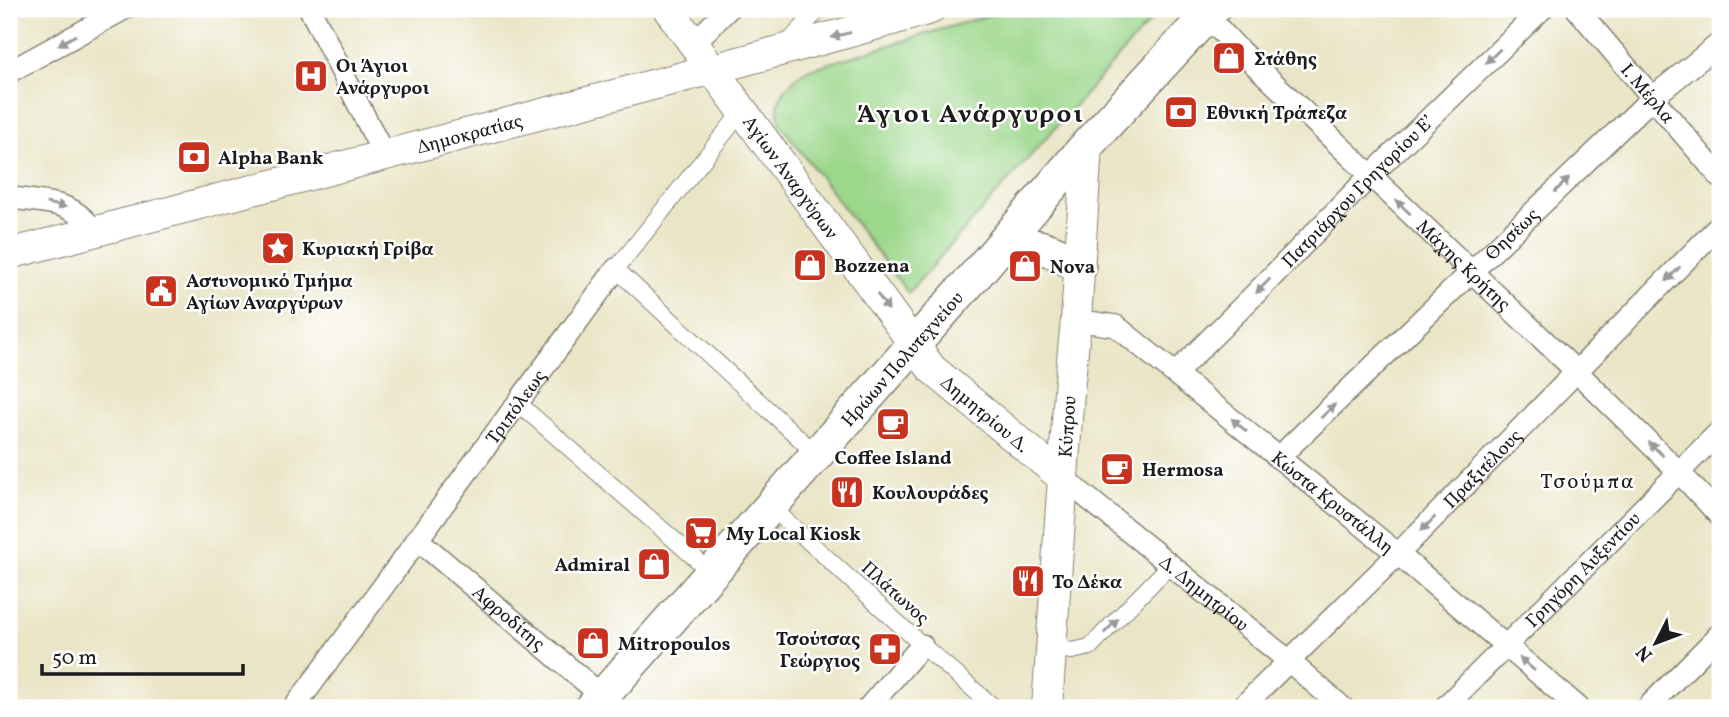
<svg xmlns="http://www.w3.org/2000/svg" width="1729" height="717" viewBox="0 0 1729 717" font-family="Vollkorn,serif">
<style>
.green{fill:#9cd78b;stroke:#5c7a54;stroke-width:2}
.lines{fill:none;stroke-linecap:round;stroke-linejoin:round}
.pedestrian-casing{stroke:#838071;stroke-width:18}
.minor-casing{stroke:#838071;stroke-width:24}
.secondary-casing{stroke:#838071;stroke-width:32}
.primary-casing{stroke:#838071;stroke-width:36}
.pedestrian{stroke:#fff;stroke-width:16}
.minor{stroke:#fff;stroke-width:21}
.secondary{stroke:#fff;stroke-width:30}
.primary{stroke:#fff;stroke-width:33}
.oneway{fill:#999}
.labels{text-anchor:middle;stroke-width:5;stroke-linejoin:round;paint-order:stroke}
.poi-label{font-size:19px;font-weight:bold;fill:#1c1c1c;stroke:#fff;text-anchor:start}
.street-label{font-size:19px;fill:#1c1c1c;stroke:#fff}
.neighbourhood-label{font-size:21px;letter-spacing:2px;fill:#1c1c1c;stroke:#fff}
.district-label{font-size:26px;font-weight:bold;letter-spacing:2px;fill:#1c1c1c;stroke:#fff}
</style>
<rect width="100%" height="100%" fill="#fff"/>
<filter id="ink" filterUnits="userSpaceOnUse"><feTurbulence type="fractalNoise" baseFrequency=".0143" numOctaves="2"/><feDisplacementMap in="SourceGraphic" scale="14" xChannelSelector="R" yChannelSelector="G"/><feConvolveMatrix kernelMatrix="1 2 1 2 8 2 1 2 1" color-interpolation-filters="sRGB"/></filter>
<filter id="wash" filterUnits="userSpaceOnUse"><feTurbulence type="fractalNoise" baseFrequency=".00686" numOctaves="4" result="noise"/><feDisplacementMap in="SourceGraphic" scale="28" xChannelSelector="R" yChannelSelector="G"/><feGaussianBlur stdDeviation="1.57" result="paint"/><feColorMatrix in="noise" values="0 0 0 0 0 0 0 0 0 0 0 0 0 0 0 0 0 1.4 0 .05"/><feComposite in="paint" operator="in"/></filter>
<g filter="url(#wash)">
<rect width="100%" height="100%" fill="#eae5c6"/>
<path class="green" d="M1009,9H1159L1155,16L908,293L781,125C780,120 777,113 778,107C779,92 795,78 807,70Z"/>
</g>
<g filter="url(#ink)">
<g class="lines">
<g class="pedestrian-casing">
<path id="pedestrian" d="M786,45L819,9
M743,110L616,269L816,454
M518,403L712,573
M770,506L922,645L995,708
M1052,648L1072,651L1090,647L1170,565"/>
</g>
<g class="minor-casing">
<g id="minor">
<path d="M310,9L384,155"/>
<path id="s1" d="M1577,9L1720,177"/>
<path id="s2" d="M1206,15L1237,48L1577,372L1679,472L1720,516"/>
<path d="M694,43L728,9"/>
<path d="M9,72L124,9"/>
<path d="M9,197C41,204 69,198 91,227V232"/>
<path id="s3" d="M1076,320L1116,326L1398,554L1579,708"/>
<path id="s4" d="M1176,373L1259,290L1370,176L1542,9"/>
<path id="s5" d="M1278,458L1652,98L1720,43"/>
<path id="s6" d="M1063,478L1289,661L1343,708"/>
<path id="s7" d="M417,539L602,696"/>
<path id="s8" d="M294,708L616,269"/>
<path d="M868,708L922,645"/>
<path id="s9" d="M1241,708L1398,554L1720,225"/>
<path id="s10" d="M1444,708L1720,431"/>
<path d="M1647,708L1720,634"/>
</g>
</g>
<g class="secondary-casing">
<g id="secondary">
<path id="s11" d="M668,9L932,369L1063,478"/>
<path id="s12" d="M9,254L713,69L857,30L930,9"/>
<path id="s13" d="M1047,708L1069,391L1076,320L1087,145"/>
</g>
</g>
<g class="primary-casing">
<g id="primary">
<path d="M1001,247C1031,241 1056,248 1079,268"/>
<path id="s14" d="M592,708L980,270L1087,145L1213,9"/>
</g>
</g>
<use href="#pedestrian" class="pedestrian"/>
<use href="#minor" class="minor"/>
<use href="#secondary" class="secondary"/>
<use href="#primary" class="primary"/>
</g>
<defs><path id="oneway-solid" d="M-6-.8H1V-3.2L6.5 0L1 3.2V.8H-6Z" transform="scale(1.75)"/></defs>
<g class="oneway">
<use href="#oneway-solid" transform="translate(841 35) rotate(165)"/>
<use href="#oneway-solid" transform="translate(67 40) rotate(151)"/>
<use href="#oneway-solid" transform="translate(1493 56) rotate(136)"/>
<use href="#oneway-solid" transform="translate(1562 185) rotate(-44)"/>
<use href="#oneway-solid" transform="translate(56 205) rotate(11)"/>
<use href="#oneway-solid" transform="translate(1403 207) rotate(-136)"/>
<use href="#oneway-solid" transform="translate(1673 274) rotate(134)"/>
<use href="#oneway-solid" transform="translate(1263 286) rotate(134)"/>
<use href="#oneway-solid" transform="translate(883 302) rotate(54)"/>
<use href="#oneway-solid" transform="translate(1328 411) rotate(-44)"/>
<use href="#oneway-solid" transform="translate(1239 425) rotate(-140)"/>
<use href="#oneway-solid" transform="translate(1656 449) rotate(-136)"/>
<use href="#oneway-solid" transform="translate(1428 524) rotate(135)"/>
<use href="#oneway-solid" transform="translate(1111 626) rotate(-46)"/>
<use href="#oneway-solid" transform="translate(1527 664) rotate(-139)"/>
</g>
</g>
<defs>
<g id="shop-square" transform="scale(1.75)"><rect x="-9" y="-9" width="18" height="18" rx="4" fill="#c8321e" stroke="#fff"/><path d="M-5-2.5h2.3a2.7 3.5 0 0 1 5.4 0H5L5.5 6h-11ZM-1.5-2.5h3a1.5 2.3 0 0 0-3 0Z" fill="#fff"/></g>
<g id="hospital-square" transform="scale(1.75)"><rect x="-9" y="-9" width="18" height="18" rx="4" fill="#c8321e" stroke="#fff"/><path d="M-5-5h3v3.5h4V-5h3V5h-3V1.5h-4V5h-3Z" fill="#fff"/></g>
<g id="bank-square" transform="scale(1.75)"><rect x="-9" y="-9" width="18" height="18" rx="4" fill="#c8321e" stroke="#fff"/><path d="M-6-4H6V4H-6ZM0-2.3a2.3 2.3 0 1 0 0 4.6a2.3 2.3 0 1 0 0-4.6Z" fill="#fff"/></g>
<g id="sight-square" transform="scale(1.75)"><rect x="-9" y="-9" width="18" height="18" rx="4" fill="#c8321e" stroke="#fff"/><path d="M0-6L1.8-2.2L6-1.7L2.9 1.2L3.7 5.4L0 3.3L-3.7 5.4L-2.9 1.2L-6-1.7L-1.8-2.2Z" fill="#fff"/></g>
<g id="civic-square" transform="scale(1.75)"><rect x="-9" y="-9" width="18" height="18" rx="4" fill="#c8321e" stroke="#fff"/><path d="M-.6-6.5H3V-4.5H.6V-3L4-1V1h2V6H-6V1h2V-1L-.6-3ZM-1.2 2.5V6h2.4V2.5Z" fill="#fff"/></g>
<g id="cafe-square" transform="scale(1.75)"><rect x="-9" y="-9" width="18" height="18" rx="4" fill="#c8321e" stroke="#fff"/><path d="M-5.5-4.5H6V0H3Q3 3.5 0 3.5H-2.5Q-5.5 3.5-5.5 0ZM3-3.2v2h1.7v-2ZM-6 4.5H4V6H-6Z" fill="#fff"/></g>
<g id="restaurant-square" transform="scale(1.75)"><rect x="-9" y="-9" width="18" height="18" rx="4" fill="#c8321e" stroke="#fff"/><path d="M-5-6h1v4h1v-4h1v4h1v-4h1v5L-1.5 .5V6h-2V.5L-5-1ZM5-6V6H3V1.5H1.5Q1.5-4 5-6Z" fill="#fff"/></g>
<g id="supermarket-square" transform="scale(1.75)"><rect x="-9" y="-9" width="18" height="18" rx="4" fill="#c8321e" stroke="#fff"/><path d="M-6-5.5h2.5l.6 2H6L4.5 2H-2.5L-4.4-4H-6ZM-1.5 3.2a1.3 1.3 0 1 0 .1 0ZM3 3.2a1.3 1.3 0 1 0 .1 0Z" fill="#fff"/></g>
<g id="pharmacy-square" transform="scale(1.75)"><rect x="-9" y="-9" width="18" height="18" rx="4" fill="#c8321e" stroke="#fff"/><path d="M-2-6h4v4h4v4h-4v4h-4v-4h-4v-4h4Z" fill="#fff"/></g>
</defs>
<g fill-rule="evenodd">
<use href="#shop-square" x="1229" y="58"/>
<use href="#hospital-square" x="311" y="76"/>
<use href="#bank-square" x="1181" y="112"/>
<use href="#bank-square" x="194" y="157"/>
<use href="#sight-square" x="278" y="248"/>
<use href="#shop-square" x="810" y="265"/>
<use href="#shop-square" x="1025" y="266"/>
<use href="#civic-square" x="161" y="291"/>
<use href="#cafe-square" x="893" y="424"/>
<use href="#cafe-square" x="1117" y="469"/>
<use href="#restaurant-square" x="847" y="492"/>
<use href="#supermarket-square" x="701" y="533"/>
<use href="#shop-square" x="654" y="564"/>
<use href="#restaurant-square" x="1028" y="581"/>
<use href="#shop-square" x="593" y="643"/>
<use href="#pharmacy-square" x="885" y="649"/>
</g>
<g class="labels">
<g class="poi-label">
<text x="1254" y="65">Στάθης</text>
<text x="336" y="72">Οι Άγιοι<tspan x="336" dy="22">Ανάργυροι</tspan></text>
<text x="1206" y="119">Εθνική Τράπεζα</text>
<text x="218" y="164">Alpha Bank</text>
<text x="302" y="255">Κυριακή Γρίβα</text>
<text x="834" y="272">Bozzena</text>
<text x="1050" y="273">Nova</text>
<text x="186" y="287">Αστυνομικό Τμήμα<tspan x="186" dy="22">Αγίων Αναργύρων</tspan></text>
<text x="893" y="464" text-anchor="middle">Coffee Island</text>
<text x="1142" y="476">Hermosa</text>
<text x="872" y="499">Κουλουράδες</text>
<text x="726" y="540">My Local Kiosk</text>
<text x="630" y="571" text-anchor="end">Admiral</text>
<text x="1052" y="588">Το Δέκα</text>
<text x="860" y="645" text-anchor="end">Τσούτσας<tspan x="860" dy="22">Γεώργιος</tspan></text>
<text x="618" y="650">Mitropoulos</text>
</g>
<g class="street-label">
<text dy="7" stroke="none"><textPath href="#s1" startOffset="110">Ι. Μέρλα</textPath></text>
<text dy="7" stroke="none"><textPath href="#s12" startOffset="476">Δημοκρατίας</textPath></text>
<text dy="7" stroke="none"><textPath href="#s11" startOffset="208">Αγίων Αναργύρων</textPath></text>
<text dy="7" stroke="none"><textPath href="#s4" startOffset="257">Πατριάρχου Γρηγορίου Ε’</textPath></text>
<text dy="7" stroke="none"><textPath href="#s5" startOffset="324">Θησέως</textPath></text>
<text dy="7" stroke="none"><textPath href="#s2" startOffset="359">Μάχης Κρήτης</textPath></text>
<text dy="7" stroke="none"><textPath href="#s14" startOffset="467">Ηρώων Πολυτεχνείου</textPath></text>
<text dy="7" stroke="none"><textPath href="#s8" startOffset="374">Τριπόλεως</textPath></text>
<text dy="7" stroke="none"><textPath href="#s11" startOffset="516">Δημητρίου Δ.</textPath></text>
<text dy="7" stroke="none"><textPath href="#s13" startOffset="282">Κύπρου</textPath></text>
<text dy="7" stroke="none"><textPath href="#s9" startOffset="340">Πραξιτέλους</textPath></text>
<text dy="7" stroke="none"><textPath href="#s3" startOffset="320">Κώστα Κρυστάλλη</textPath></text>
<text dy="7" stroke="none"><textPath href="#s10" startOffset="196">Γρηγόρη Αυξεντίου</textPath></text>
<text transform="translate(896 592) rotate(42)" y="7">Πλάτωνος</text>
<text dy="7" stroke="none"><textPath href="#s6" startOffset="182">Δ. Δημητρίου</textPath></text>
<text dy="7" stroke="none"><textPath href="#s7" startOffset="121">Αφροδίτης</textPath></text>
</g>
<g class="neighbourhood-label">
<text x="1588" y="488">Τσούμπα</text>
</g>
<g class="district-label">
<text x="971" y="122">Άγιοι Ανάργυροι</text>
</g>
</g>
<rect width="1729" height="717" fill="none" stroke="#fff" stroke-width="35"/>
<g transform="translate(1656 643) rotate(228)" stroke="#ffffff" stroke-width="5" paint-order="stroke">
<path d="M0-5L12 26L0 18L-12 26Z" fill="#1c1c1c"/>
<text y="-10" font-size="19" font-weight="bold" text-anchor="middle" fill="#1c1c1c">N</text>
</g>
<path d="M42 664v10h201v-10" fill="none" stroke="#1c1c1c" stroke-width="3.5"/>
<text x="52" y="664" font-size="21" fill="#1c1c1c" stroke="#ffffff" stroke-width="5" paint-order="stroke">50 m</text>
</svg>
